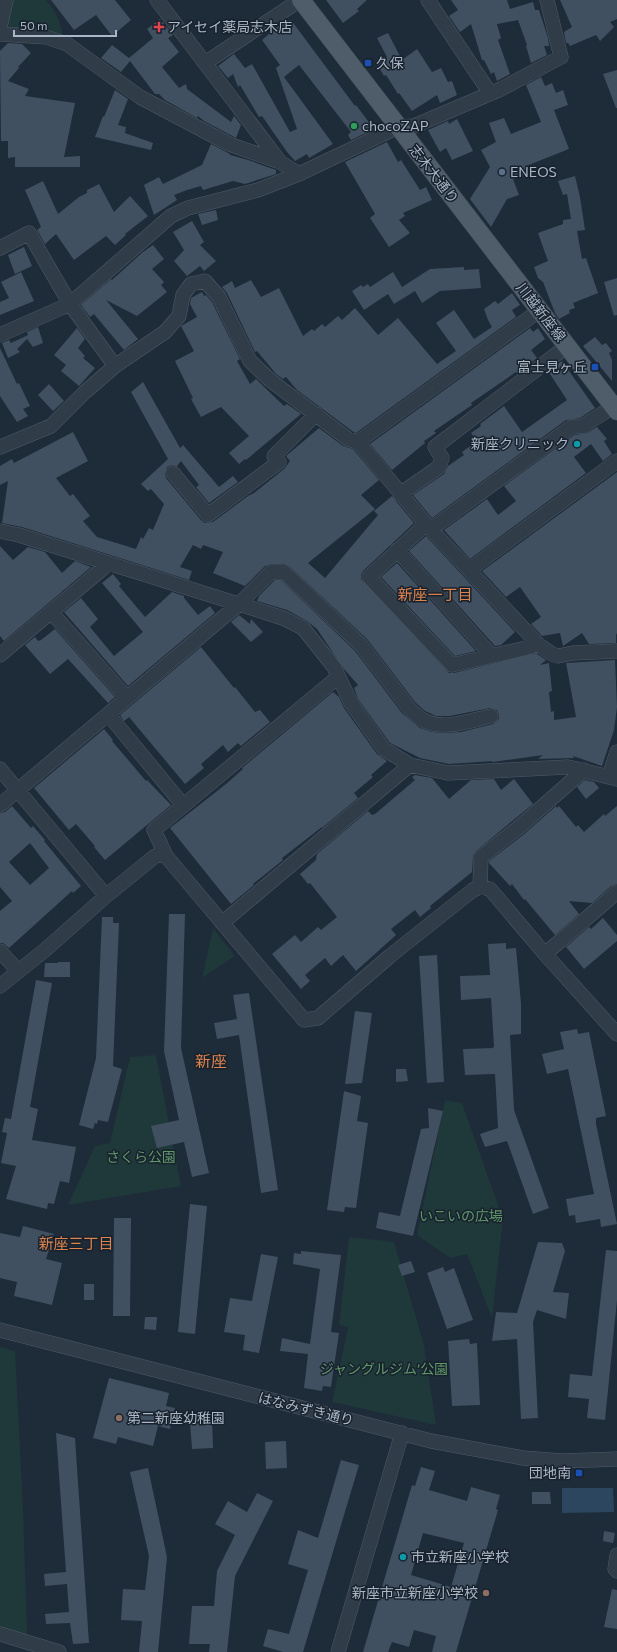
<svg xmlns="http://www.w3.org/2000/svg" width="617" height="1652" viewBox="0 0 617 1652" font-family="Commissioner,'Noto Sans JP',sans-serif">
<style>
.green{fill:#1f383a}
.water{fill:#2d465f}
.building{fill:#405061;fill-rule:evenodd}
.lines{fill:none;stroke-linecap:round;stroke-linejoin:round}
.minor-casing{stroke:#4f5a67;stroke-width:15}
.major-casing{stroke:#3b4652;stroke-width:19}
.minor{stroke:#313c49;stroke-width:14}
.major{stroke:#4f5c69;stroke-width:18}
.health-dot{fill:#e0444e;stroke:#17222d;stroke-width:1.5}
.transit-dot{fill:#1a4fb4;stroke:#17222d;stroke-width:1.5}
.leisure-dot{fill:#2e9e5b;stroke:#17222d;stroke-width:1.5}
.service-dot{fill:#5c6f8a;stroke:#17222d;stroke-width:1.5}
.culture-dot{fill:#0f9aa8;stroke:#17222d;stroke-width:1.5}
.education-dot{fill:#8d6e63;stroke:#17222d;stroke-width:1.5}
.labels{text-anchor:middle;stroke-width:3;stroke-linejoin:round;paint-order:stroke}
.poi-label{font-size:14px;fill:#abb7c6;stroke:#17222d;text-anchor:start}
.street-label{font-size:14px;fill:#abb7c6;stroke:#17222d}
.park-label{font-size:14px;fill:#61986a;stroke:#17222d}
.neighbourhood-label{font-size:15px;fill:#dd834f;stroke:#17222d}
.quarter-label{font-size:16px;fill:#dd834f;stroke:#17222d}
</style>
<rect width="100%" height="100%" fill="#1e2b38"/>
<path class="green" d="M12,0H46C56,11 62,24 63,39L9,31L7,27Z
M213,928L235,956L202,978Z
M156,1055L181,1186L68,1205L95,1146L110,1143L130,1057Z
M445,1100L462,1103L503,1219L492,1318L467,1254L450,1258L417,1235Z
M349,1237L394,1242L424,1345L436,1425L332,1402L348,1327L339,1325Z
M0,1347L15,1351L23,1507L27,1635L0,1628Z"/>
<path class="water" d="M562,1488H613L614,1512L562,1513Z"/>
<path class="building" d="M51,0H115L131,20L112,36L96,15L74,30Z
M326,0H367L357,9L359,11L343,23Z
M451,0H507L510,9L533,2L535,10H539L548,38L549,46H544L547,55L531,63L526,46L527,45L518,20L497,24L501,38L498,40L510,74L497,81L494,72L491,74L484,60H482L471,24L460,32L449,16L458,10Z
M560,0H617V19L610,22L614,27L600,41L596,35L570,46L568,43H566L564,32L572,27Z
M160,19L173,35L168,38L179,52L162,67L179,88L186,84L187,89L231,122L234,116L241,125L236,138L204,121L198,116L197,118L165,100L159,94H155L130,61L121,72L101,58L112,45L129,58L153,38L147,29Z
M291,20L355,106L356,105L374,129L351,140L348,135L351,132L299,65L284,77L333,144L309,158L307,154L295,161L287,152L262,116L259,117L240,85L238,87L233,74L228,78L218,66L234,54L245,68L252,64L290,132L297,129L276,68L280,65L262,40L284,21Z
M388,33L402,60L417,49L432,72L441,68L448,82L452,81L457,95L440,103L437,95L412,111L399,93L398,94L386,75L384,76L377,64L387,57L377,38Z
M8,43L22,44L31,53L18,67L19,68L8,81L29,89L25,96L75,103L64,157L80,156V167H15V157L8,158V141H1L0,51Z
M617,70V108H616L603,74Z
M541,77L545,86L552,83L556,93L563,90L568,105L554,110L569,149L526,166L529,173L513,179L519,195L507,199L491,227L470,199L490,167L481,150L496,142L489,123L504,118L511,134L541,122L526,85Z
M115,90L128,99L118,125L126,127L125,133L153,143L151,150L95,137L103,116L104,117Z
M457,119L473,151L452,160L446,148L440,152L428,130L448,121L449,124Z
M387,142L398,162L401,160L420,190L426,187L432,200L403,213L405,216L399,220L410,233L389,247L370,218L375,214L345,162Z
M211,144L230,154V155L248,160L276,170V174L245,184L233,181L203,190L201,186L187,190L174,195L177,200L154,215L144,185L159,177L163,184L202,165Z
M575,176L580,197L585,230L577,231L582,259L586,258L598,293L573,303L575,308L569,310L570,313L559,319L555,313L543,282L538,278L534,267L548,261L538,233L563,224V220L571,219L567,194L563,195L558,181Z
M43,181L58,214L79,197L87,193V190L99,184L114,212L130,196L148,216L125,234L126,235L115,245L106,236L74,260L56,234L45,244L37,230L41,227L25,190Z
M216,210L218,220L202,225L198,214Z
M192,221L204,242L200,245L216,261L204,271L200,266L187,276L174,261L184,250L173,232Z
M153,245L164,259L152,269L164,282L161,285L167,292L137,316L106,300L138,339L124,350L94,314L90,317L81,305L111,279L112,280L143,252Z
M24,247L32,266L15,274L8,255Z
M464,267V270L479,269L481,288L440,291L422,303L415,291L394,304L388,294L364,310L352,291L361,285L363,287L368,284L370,287L393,272L402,287L430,269Z
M21,272L34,301L0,315V302L9,298L1,282Z
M617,278V315L614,316L604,282Z
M251,280L261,297L279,288L303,336L312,329L314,331L322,324L325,327L338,316L342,320L355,308L378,335L398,318L437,364L456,351L436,323L454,310L474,339L492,327L488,320L484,309L495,301L498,304L512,293L520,305L512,310L516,317L356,433L352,431L297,390L286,377L283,379L276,374L257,351L255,352L227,293L222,287L232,281L235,288Z
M202,292L204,296L206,295L212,302L240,359L237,361L250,384L256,379L284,406L287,404L301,414L246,460L245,459L239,464L229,453L249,436L221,407L201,417L191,399L193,398L175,361L194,351L181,326L197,317L190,304L191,298Z
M38,327L43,343L33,347L27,339L17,349L20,352L8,358L2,343L9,340L11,343L28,335L27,332Z
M77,328L85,339L78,348L85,356L83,358L95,368L79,386L61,371L66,365L54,355Z
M530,328L533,332L538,328L545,339L531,350L537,358L517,373L516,372L471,403L472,405L434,431L436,433L424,441L425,443L392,470L370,444Z
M595,337L602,345L606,343L612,351L609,353L612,360V381L583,346Z
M0,348L17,384L19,383L30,406L23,409L28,416L17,422L0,396Z
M562,361L595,408L580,418L566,420L432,518L413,495L444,474L448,466L464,455L462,452L477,441L471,433L481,426L480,424L504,406L522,432L567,400L548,371Z
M143,382L180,448L183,445L219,487L233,476L238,482L209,503L196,487L199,485L181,461L177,466L172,465L167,467L165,474L166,478L201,520L205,523L213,522L248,496L254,493L284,469L290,461L286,456L319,428L343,446L353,449L379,480L361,495L375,509L308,563L325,578L378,515L374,511L392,496L414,523L363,571L361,575V579L449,673H454L536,653L546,660L540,665L549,663L552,691L549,692L551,712L554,711V720L576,717L566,663L615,660L617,707L614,730L602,766L573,756L574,758L538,759L543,755L493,762H491L493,761L449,764L420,758L390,743L358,699L354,688L358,685L344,669L317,629L307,621L287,610L257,601L259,596L275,580H281L355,651L402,713L420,728L432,732L442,733L461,732L493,724L499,719V714L497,710L490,708L450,716H436L425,711L415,702L367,639L289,566L284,564H271L265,566L245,586L213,573L223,552L203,545L201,549L193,545L180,567L192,571L189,580L22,527L2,523L8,481L0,485V466L12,459L14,463L73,432L88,461L56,478L70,496L73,494L90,516L83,521L97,537L136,549L141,537L143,539L149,528L153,530L164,504L151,489L148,491L141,484L168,459L131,392Z
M49,384L64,401L53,411L38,395Z
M597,427L607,439L604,441L612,454L603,461L591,444L574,457L586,473L470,559L444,530L487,499L498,515L516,501L504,486L574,435L587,433Z
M617,472V635L616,633V643L589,644L582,633L563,646L560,633L542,636L531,624L541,617L520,587L506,597L482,571Z
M426,536L515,632L501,645L495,646L409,551Z
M0,546L13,560L28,547L45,552L62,573L75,561L91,567L4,641L0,636Z
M397,563L476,651L455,656L381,577Z
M113,574L121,584L119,586L145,617L172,592L184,596V598L198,615L210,606L215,613L128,686L64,612L81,598L98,619L90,627L114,656L143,632L102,583Z
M239,615L250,624L251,619L263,632L251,642L231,622Z
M55,629L115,697L108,703L68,659L50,674L25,645L35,637L38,641L41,640Z
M201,647L234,688L235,687L255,712L260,710L270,722L241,746L238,743L228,752L223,745L201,764L204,768L185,784L129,717L124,721L120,715Z
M333,692L339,697L344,708L377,754L387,761L371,775L373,777L354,793L358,798L322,828V827L282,858L283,860L253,884L254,885L231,904L170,828L226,784L243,769L242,768Z
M104,729L113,740L112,741L146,781L147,780L171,805L105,860L94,847L95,846L76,824L69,830L34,788Z
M415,775L432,778L449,799L471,780L494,779L501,790L514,779L533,804L476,851L473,856L472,872L430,906L431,908L420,917L415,910L391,929L396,935L356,971L343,955L331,966L325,958L305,975L310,981L301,989L272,954L295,935L301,942L318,927L321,930L337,917L310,883L308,884L300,874L316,860L317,854L368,811L372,815L375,814L415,780L412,777Z
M585,780L594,782L599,788L586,799L577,787Z
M12,806L31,828L33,826L45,840L44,841L81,886L73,893L72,891L9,948L3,943H0V911L12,901L0,887V813L5,812ZM30,843L49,868L30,885L9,862Z
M556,806L557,808L559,806L576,827L578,825L584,832L604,814L605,816L617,806V884L611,886L592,903L569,901L579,914L555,935L525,899L524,900L512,884L510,886L489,863V861L523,835Z
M169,914H185L181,1048L209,1173L192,1177L184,1142L157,1148L151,1126L179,1120L164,1051Z
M102,917H113V923H119L113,1066L122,1069L108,1122L98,1120L97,1124L95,1123L93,1129L79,1125L96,1058Z
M603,918L617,935V941L584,969L566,947L589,927L591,929Z
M506,943V949L516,948L521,1003V1034L510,1035L514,1110L549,1208L533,1214L507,1141L485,1147L480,1134L498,1128L495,1074L465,1075L463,1049L493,1048L494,1046L491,998L461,1000L460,976L490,975L488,944Z
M437,955L444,1082L427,1083L419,956Z
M58,962H70V977H44L45,963H58Z
M36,980L52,983L30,1107L38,1109L32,1140L76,1147L69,1183L60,1181L54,1204L48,1203L47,1209L6,1199L16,1166L1,1163L7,1133L2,1132L5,1118L11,1119Z
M249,993L278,1190L261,1193L239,1035L217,1039L214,1023L237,1019L233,995Z
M355,1011L372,1013L362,1083L345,1084Z
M577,1029L578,1034L589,1032L606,1116L596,1118V1124L617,1224L601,1227L600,1219L576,1223L575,1215L569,1216L566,1199L594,1194L568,1069L547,1074L542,1054L564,1049L560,1032Z
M396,1069H406L408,1081L396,1082Z
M344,1091L361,1096L357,1121L368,1123L356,1208L345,1207L344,1212L327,1210Z
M428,1108L443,1111L413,1236L376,1228L379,1212L400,1216L421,1129L429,1128Z
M190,1204L207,1206L195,1334L178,1332Z
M114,1218H131L130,1316H113Z
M23,1226L54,1234L46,1259L62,1263L52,1305L14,1296L17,1282L0,1278V1233L20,1237Z
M538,1242L562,1243L565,1251L553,1292L569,1293L566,1319L537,1310L533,1322L538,1418L521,1419L517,1339L492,1341L496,1312L517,1313Z
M606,1250L617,1251V1300L605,1420L587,1418L589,1399L568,1397L570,1374L592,1376Z
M301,1251L341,1255L331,1332L339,1333L331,1387L323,1386L322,1391L304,1388L308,1354L280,1351L282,1338L310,1344L320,1269L293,1264L294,1253L301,1254Z
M261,1254L278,1257L259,1353L243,1350L245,1335L224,1332L230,1298L252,1301Z
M411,1261L415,1272L402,1276L398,1265Z
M443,1267L445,1272L454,1268L473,1320L447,1329L427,1273Z
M84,1284H94V1300H84Z
M145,1317H157L156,1330L144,1329Z
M469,1339L470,1344L477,1343L480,1405L452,1406L448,1341Z
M109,1378L169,1393L166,1406L175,1408L170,1429L158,1426L153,1446L118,1437L116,1444L93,1438Z
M212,1420L213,1448L192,1449L190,1422Z
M56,1433L75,1438L89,1643L73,1644L70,1623L46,1624L45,1614L69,1612L67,1584L45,1586L44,1574L66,1572Z
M286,1441L287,1468L266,1469L265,1442Z
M341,1460L359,1465L303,1652H283L263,1646L268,1629L289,1634L308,1570L288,1564L298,1530L318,1538Z
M421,1467L435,1471L429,1490L467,1501L471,1487L500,1495L496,1509L498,1510L456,1652H432L436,1636L414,1630L409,1647L392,1642L388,1652H363L412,1485L415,1486ZM423,1533L464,1543L451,1587L411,1575Z
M148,1468L167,1557L158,1652H139L142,1621L121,1620L123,1589L145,1590L149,1556L130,1472Z
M532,1492H550L551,1504H532Z
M257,1493L273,1501L235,1576L227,1652H209L210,1644H189L192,1606H214L217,1571L235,1535L215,1524L228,1501L247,1512Z
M604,1531L615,1533L613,1543L603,1541Z
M612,1589L617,1590V1629L604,1627Z"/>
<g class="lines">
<g class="minor-casing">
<path id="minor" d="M157,0L280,162
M428,0L490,93
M0,27L6,0
M0,34L46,37L67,44L140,97L229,144L280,162L299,174
M205,63L300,0
M0,248L29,233L70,304L115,366
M540,310L358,442L426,524L538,644L552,654L558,656L573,653L617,651
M0,335L70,304L171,216L188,208L258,190L299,174L398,127L414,126L501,89L561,57L547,0
M0,447L51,426L85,392L115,366L165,332L179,316L183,295L191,284L205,281L219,297L250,361L270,380L348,439L358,442
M173,473L208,515L279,462L274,456L316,414
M400,494L439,467L442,458L435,447L567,346
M426,524L369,577L452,665L522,649L538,644
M431,529L571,427L583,426L614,406
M0,531L19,535L283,618L303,628L334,667L351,703L384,749L410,765L448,773L568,767L617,779
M397,550L492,656
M469,570L617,461
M51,612L127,698
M0,655L108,564
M338,677L154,830L166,856L304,1020L318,1018L390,956L473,890L480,887L490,889L545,954L617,1034
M108,714L183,805
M0,769L106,896
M609,776L617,752
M0,805L239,604L271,572H284L361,645L409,708C414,713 420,719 427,722C447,730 471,720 491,716
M480,887L481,857L518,828L584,770
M222,923L410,765
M0,951L18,971
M545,954L617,892
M0,986L45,950L106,896L154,857L158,855L166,856
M0,1330L431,1441L523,1458L562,1461L617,1459
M617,1555L615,1569L617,1571
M0,1634L59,1652
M338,1652L402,1433"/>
</g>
<g class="major-casing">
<path id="major" d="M301,0L617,411"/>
</g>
<use href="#minor" class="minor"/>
<use href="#major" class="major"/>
</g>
<path class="health-dot" d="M157 21h4v4h4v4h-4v4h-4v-4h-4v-4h4z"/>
<g class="transit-dot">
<rect x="364" y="59" width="8" height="8" rx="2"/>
<rect x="591" y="363" width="8" height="8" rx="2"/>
<rect x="575" y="1469" width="8" height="8" rx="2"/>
</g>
<circle class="leisure-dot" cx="354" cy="126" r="4"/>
<circle class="service-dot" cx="502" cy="172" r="4"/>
<g class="culture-dot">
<circle cx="577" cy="444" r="4"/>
<circle cx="403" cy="1557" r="4"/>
</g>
<g class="education-dot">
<circle cx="119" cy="1418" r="4"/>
<circle cx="486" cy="1593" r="4"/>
</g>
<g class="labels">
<g class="poi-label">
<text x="167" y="32">アイセイ薬局志木店</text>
<text x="376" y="68">久保</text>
<text x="362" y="131">chocoZAP</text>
<text x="510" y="177">ENEOS</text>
<text x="587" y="372" text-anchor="end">富士見ヶ丘</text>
<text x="569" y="449" text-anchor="end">新座クリニック</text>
<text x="127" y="1423">第二新座幼稚園</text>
<text x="571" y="1478" text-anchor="end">団地南</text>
<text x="411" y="1562">市立新座小学校</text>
<text x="478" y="1598" text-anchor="end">新座市立新座小学校</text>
</g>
<g class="street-label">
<text transform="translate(434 174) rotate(52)" y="5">志木大通り</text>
<text transform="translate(541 312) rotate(52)" y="5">川越新座線</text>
<text transform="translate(306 1409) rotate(14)" y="5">はなみずき通り</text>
</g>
<g class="park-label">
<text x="141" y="1162">さくら公園</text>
<text x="461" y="1221">いこいの広場</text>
<text x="384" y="1374">ジャングルジム’公園</text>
</g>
<g class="neighbourhood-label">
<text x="435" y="600">新座一丁目</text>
<text x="76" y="1249">新座三丁目</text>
</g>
<g class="quarter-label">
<text x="211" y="1067">新座</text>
</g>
</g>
<path d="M14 30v6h102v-6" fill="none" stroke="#abb7c6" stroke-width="2"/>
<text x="20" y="30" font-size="12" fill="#abb7c6" stroke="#17222d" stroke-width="3" paint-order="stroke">50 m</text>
</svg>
